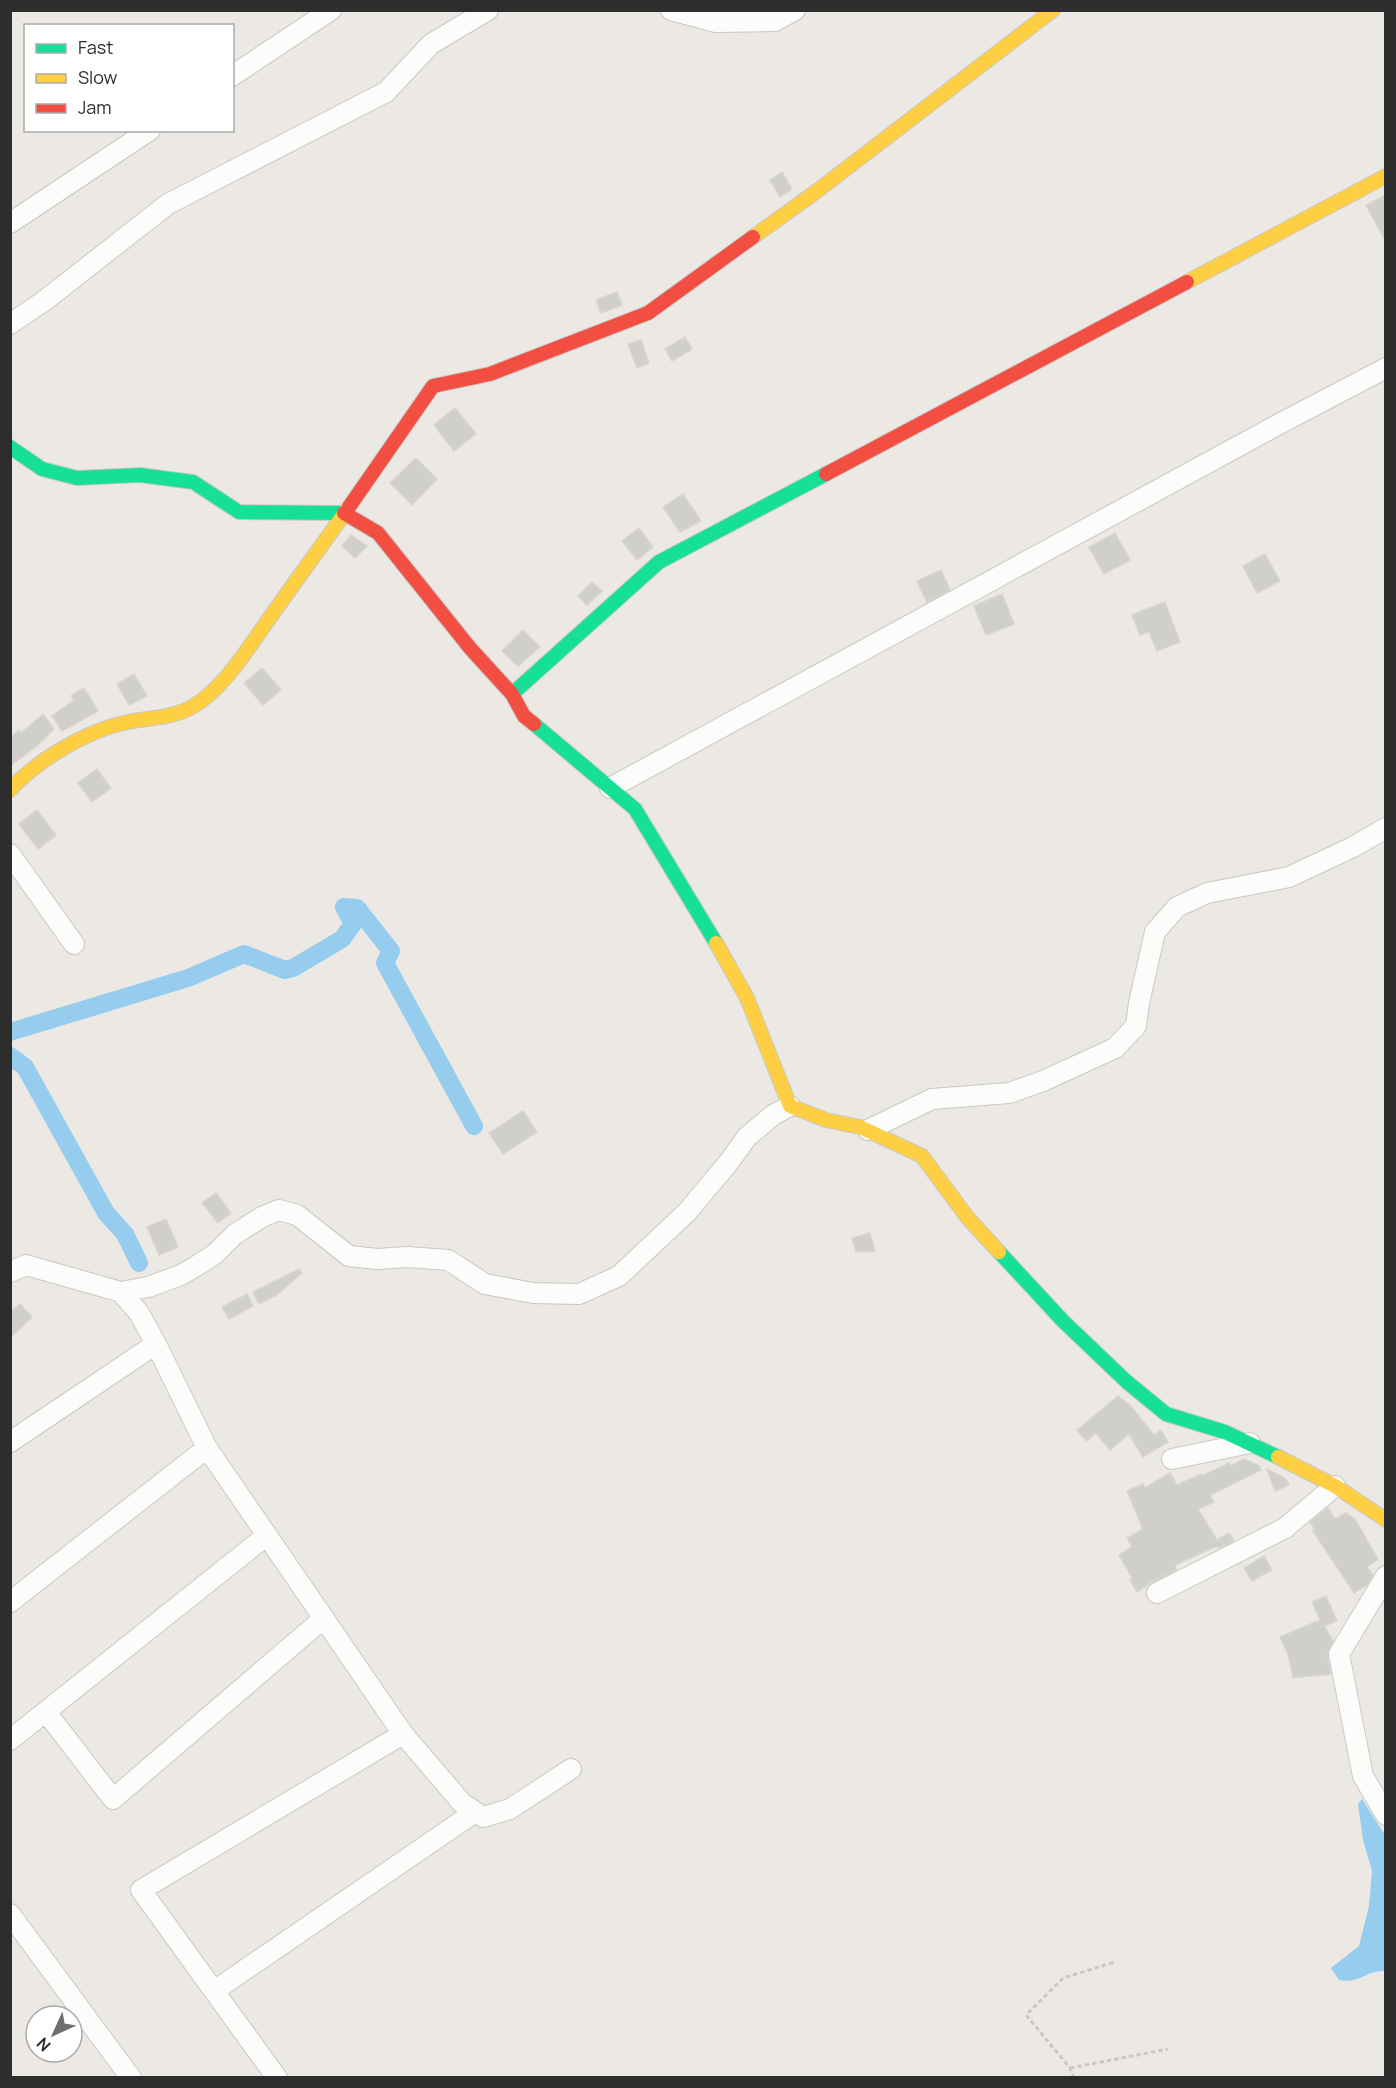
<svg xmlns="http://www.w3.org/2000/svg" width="1396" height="2088" viewBox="0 0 1396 2088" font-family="Manrope,sans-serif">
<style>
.water{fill:#96ccee}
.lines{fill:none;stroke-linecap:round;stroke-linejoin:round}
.canal{stroke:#96ccee;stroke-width:18}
.building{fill:#d1cfca;stroke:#d7d5d0;stroke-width:1.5}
.street-casing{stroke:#c9c8c8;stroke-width:22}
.fast-casing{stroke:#c9c8c8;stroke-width:16}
.slow-casing{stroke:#c9c8c8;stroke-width:16}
.jam-casing{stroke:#c9c8c8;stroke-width:16}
.path{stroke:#c8c8c8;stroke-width:3;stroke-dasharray:4.5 3;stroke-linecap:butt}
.street{stroke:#fcfcfb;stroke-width:20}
.fast{stroke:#16e098;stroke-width:14}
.slow{stroke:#ffcf43;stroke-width:14}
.jam{stroke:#f24e42;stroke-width:14}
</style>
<rect width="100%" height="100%" fill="#ece9e4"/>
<path class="water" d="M1362,1799L1385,1835V1971C1365,1970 1361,1984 1339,1980L1331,1968L1359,1946L1369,1906L1372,1871L1363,1840L1358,1804Z"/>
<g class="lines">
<path class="canal" d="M10,1032L188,978L244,954L285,970L293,968L342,939L353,924L344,907L357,908L391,951L385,963L474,1126
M10,1056L25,1067L106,1213L125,1234L139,1263"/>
</g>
<path class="building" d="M782,172L792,189L780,197L770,180Z
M1386,195V242L1366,205Z
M617,292L622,305L601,313L596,300Z
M685,337L692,349L672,361L665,349Z
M641,340L649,363L637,368L628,344Z
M455,408L476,434L454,451L434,425Z
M416,458L437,479L412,505L390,483Z
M683,494L701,521L680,532L663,507Z
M639,528L653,547L637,560L622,541Z
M1115,533L1130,560L1104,574L1089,547Z
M351,535L367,546L355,558L342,546Z
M1265,554L1280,581L1257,593L1243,566Z
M941,570L950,590L927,602L917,581Z
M592,582L602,591L587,605L578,596Z
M1002,594L1014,624L986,635L974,606Z
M1165,602L1180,642L1157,651L1149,632L1140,635L1132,615Z
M523,630L540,647L518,666L502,651Z
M262,668L281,690L263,705L244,683Z
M134,674L147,696L129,705L117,684Z
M84,688L98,711L62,731L52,716L74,700L71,696Z
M43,714L54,729L38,745L10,766V738L19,730L21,733Z
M97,769L111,788L92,802L78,783Z
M37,810L56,835L38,849L19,824Z
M523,1111L537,1132L503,1154L489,1133Z
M216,1193L231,1213L218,1223L202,1203Z
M166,1219L178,1247L159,1255L147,1227Z
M870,1233L875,1251L856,1252L852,1238Z
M299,1269L302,1273L275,1296L259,1304L253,1292Z
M247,1294L253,1306L229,1319L222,1307Z
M20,1304L32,1317L10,1338V1313Z
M1118,1396L1130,1405L1154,1435L1161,1430L1168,1442L1143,1457L1129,1434L1110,1450L1096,1433L1086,1441L1077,1430Z
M1244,1459L1259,1466L1261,1470L1210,1495L1214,1502L1198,1509L1217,1540L1229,1533L1234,1541L1218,1548L1217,1546L1175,1565L1176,1570L1152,1582L1137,1592L1130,1580L1132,1578L1119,1555L1132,1547L1127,1538L1143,1529L1127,1491L1143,1484L1145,1488L1170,1473L1177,1485L1201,1474L1202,1476L1229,1463L1231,1466Z
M1267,1469L1286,1479L1289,1485L1275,1491Z
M1328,1508L1335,1519L1346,1513L1355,1519L1378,1559L1367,1567L1373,1575L1367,1585L1354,1593L1313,1531L1315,1530L1310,1522Z
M1264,1556L1272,1570L1252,1581L1244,1568Z
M1326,1596L1337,1621L1324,1626L1333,1641L1327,1655L1331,1674L1293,1678L1288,1654L1280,1637L1320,1620L1312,1602Z"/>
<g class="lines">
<g class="street-casing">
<path id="street" d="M671,10L716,22L775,21L795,10
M232,76L331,10
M10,223L150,130
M10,324L44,301L168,204L386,92L431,44L488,10
M610,788L1281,423L1386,368
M10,854L74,944
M868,1130L932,1099L1009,1093L1043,1081L1115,1048L1136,1026L1139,1003L1155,932L1177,907L1207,893L1289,877L1353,847L1386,828
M10,1272L26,1265L121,1292L148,1287L181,1275L198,1265L215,1254L235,1234L262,1217L279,1210L297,1215L349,1256L377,1259L408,1257L448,1260L485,1284L533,1293L579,1294L619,1276L687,1212L729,1162L747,1137L773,1115L790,1106
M121,1292L139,1313L156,1344L207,1448L403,1734L462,1803L483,1817L510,1809L571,1769
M10,1442L156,1344
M1172,1459L1250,1443
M1386,1576L1339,1654L1363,1776L1386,1815
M1157,1593L1285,1528L1335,1486
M10,1602L207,1448
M46,1712L113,1799L324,1618
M10,1740L266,1536
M10,1914L131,2078
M214,1991L475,1812
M277,2078L141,1890L403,1734"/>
</g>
<g class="fast-casing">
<path id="fast" d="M10,447L42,469L77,478L140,475L193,482L239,512L344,513
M512,694L659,562L826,474
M534,724L635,809L716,943
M999,1252L1063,1321L1127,1382L1166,1414L1225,1432L1278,1457"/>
</g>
<g class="slow-casing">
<path id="slow" d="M753,237L817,191L1053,10
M1187,282L1386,176
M10,790C37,760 88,730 128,722C148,718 171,718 190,708C223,691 250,645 271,616C297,579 323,544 349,507
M716,943L747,998L790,1106L826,1120L860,1127L922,1156L967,1217L999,1252
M1278,1457L1335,1486L1386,1520"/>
</g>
<g class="jam-casing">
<path id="jam" d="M826,474L1187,282
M349,507L433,386L490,374L648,313L753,237
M344,513L378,533L470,648L512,694L524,716L534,724"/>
</g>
<path class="path" d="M1070,2068L1168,2049
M1074,2078L1070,2068L1026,2015L1063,1978L1115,1962"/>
<use href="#street" class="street"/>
<use href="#fast" class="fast"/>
<use href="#slow" class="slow"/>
<use href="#jam" class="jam"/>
</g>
<rect width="1396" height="2088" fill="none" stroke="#2d2d2d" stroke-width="24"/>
<rect x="24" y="24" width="210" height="108" fill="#ffffff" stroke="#ababab" stroke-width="1.5"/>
<rect x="36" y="44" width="30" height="9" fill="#16e098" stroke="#ababab" stroke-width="1.5"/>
<text x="78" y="54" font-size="18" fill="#2d2d2d">Fast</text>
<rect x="36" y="74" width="30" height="9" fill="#ffcf43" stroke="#ababab" stroke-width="1.5"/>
<text x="78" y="84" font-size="18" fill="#2d2d2d">Slow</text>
<rect x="36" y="104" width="30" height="9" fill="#f24e42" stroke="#ababab" stroke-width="1.5"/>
<text x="78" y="114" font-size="18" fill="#2d2d2d">Jam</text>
<g transform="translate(54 2034) rotate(225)"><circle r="28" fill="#ffffff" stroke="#ababab" stroke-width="1.5"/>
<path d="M0-4.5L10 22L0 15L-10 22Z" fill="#706f6d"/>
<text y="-9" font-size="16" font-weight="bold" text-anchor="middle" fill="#2d2d2d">N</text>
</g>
</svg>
